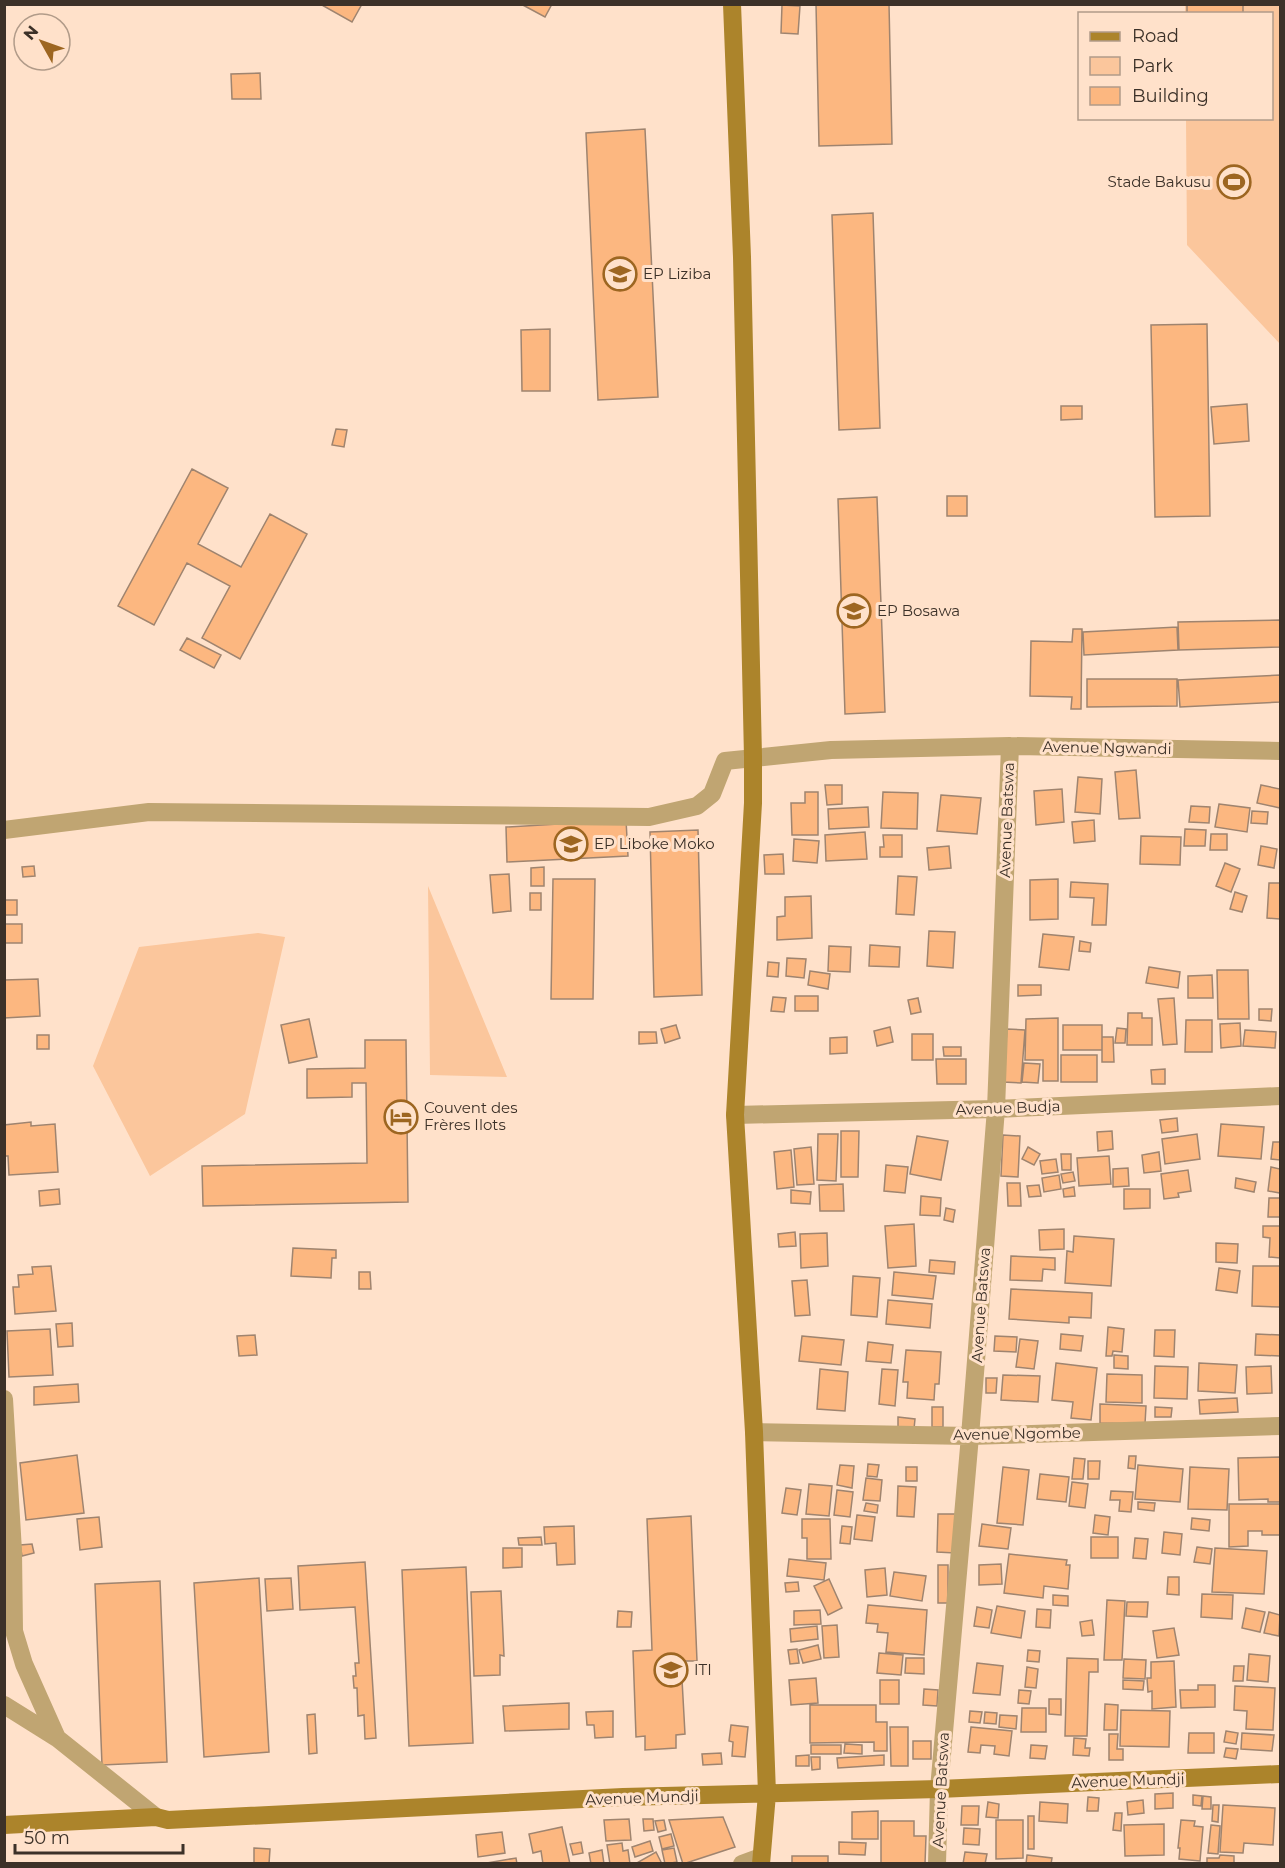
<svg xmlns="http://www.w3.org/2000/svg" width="1285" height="1868" viewBox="0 0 1285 1868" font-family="Montserrat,sans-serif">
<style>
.green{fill:#fbc69c}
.building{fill:#fcb780;stroke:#9f846f;stroke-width:1.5}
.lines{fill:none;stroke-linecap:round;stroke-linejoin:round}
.street{stroke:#c0a572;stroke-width:18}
.secondary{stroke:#ac842b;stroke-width:18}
.labels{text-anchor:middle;stroke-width:6;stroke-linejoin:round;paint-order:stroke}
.poi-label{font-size:15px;fill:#3c3128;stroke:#ffe1ca;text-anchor:start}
.street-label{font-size:15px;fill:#3c3128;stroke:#ffe1ca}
</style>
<rect width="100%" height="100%" fill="#ffe1ca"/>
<path class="green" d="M1185,5H1280V344L1187,245L1186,119L1272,118V14L1185,13Z
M428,886L507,1077L430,1075Z
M258,933L285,937L245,1114L150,1176L93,1066L139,947Z"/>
<path class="building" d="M320,4H362L352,22Z
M521,4H552L545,17Z
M816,4H889L892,144L819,146Z
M1187,4H1243V14H1187Z
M782,5L800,6L798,34L781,33Z
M260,73L261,99H232L231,74Z
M645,129L658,397L598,400L586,133Z
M873,213L880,428L839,430L832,215Z
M1207,324L1210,516L1155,517L1151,325Z
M550,329V391H522L521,330Z
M1247,404L1249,441L1214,444L1211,407Z
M1061,406H1082V419L1061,420Z
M336,429L347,430L344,447L332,445Z
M192,469L228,488L198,544L241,567L270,514L307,534L240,659L202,638L230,586L187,563L154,625L118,606Z
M947,496H967V516H947Z
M877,497L885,712L845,714L838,499Z
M1280,620V647L1179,650L1178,622Z
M1177,627L1178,650L1084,655L1083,632Z
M1073,629H1082L1081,709H1071L1072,697L1030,696L1031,641L1072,642Z
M187,638L221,655L214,668L180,650Z
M1280,675V702L1180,707L1178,680Z
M1087,679H1177V706L1087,707Z
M1136,770L1140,818L1119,819L1115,772Z
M1078,777L1102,779L1100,814L1075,812Z
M825,785H842V804L827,805Z
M1261,785L1280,789V808L1257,803Z
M1062,789L1064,822L1036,825L1034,791Z
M805,792H818V835H792L791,803H805Z
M883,792L918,793L917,829L881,828Z
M941,795L981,798L977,834L937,831Z
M1219,804L1250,808L1247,832L1215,827Z
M1191,806L1210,807L1209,823L1189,822Z
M868,807L869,827L829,829L828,809Z
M1252,811L1268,812L1267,824L1251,823Z
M626,820L628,856L507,862L506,827Z
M1094,820L1095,841L1074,843L1072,822Z
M1185,829L1206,830L1205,846H1184Z
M698,830L702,995L654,997L650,832Z
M865,832L867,859L826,861L825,835Z
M1211,834H1227V850H1210Z
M883,835H902V857H880V847H884Z
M1141,836L1181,837L1180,865L1140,864Z
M794,839L819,841L817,863L793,861Z
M949,846L951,868L929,870L927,848Z
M1261,846L1277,849L1274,868L1258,865Z
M783,854L784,874H765L764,855Z
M1225,863L1240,869L1231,892L1216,886Z
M34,866L35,876L23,877L22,867Z
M544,867V886H531V868Z
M509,874L511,911L493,913L490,875Z
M898,876L917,877L914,915L896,914Z
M553,879H595L593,999H551Z
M1058,879V919L1030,920V880Z
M1071,882L1108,884L1106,925H1092L1094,898L1070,897Z
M1269,883H1280V919L1267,918Z
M1235,892L1247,896L1242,912L1230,909Z
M530,893H541V910H530Z
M811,896L812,938L777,940V917L785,916V897Z
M4,900H17V915H4Z
M4,924H22V943H4Z
M929,931L955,932L953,968L927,966Z
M1043,934L1074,937L1069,970L1039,967Z
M1080,941L1091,943L1090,952L1079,951Z
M870,945L900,947L899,967L869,966Z
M829,946L851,947L850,972L828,971Z
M787,958L806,959L804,978L786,976Z
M768,962L779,963L778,977L767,976Z
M1149,967L1180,972L1178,988L1146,983Z
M1217,970H1248L1249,1019H1218Z
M810,971L830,974L828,989L808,985Z
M1212,975L1213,998H1188V976Z
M38,979L40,1016L4,1018V980Z
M1018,985H1041V995L1018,996Z
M795,996H818V1011H795Z
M773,997L786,998L784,1012L771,1011Z
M918,998L921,1012L911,1014L908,1000Z
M1174,998L1177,1044L1163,1045L1158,999Z
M1259,1009H1272L1271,1021L1259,1020Z
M1128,1013H1142V1018H1152V1045H1127Z
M1058,1018V1081H1043V1060H1025L1026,1019Z
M309,1019L317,1057L289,1063L281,1025Z
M1186,1020H1212V1052H1185Z
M1240,1023L1241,1046L1221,1048L1220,1024Z
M676,1025L680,1038L665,1043L661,1029Z
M1063,1025H1102V1050H1063Z
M890,1027L893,1042L877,1046L874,1031Z
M1117,1028L1126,1029L1125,1043H1115Z
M1007,1029L1025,1030L1021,1083L1003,1082Z
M1245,1030L1276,1032L1275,1048L1243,1046Z
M639,1032H656L657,1043L639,1044Z
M912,1034H933V1060H912Z
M37,1035H49V1049H37Z
M847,1037V1053L830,1054V1038Z
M1102,1037H1113L1114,1062H1102Z
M365,1040H406L408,1202L203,1206L202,1166L367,1163L366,1083H352V1097L307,1098V1069L365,1068Z
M943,1047H961V1056H944Z
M1061,1055H1097V1082H1061Z
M936,1059H966V1084H937Z
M1024,1063L1040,1064L1038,1083L1022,1082Z
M1165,1069V1084H1152L1151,1070Z
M1177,1118L1178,1131L1162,1133L1160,1120Z
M31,1122V1126L55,1124L58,1172L9,1175L8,1156H4V1125Z
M1221,1124L1264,1127L1261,1159L1218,1156Z
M841,1131H859L858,1177H841Z
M1112,1131L1113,1149L1098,1151L1097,1132Z
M818,1134H838L836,1181L817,1180Z
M1197,1134L1200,1159L1165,1164L1162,1139Z
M1003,1135L1020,1136L1018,1177L1001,1176Z
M917,1136L948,1141L941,1180L910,1174Z
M1273,1142H1280V1160L1271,1159Z
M811,1147L814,1184L797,1185L794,1149Z
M1028,1147L1040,1154L1034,1165L1022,1159Z
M791,1150L794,1187L777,1189L774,1152Z
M1159,1152L1161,1171L1144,1173L1142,1155Z
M1061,1154H1071V1170H1062Z
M1109,1156L1111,1184L1079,1186L1077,1158Z
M1056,1159L1058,1172L1042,1174L1040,1161Z
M886,1165L908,1167L905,1193L884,1191Z
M1271,1167L1280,1169V1193L1268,1191Z
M1128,1168L1129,1186L1113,1187V1169Z
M1188,1170L1191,1191L1178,1193L1179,1197L1164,1199L1161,1174Z
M1073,1172L1075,1181L1063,1183L1061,1174Z
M1059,1175L1061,1189L1044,1192L1042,1178Z
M1236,1178L1256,1182L1254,1192L1235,1188Z
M1007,1183H1020L1021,1206H1008Z
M843,1184L844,1211H820L819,1185Z
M1039,1185L1041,1196L1029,1197L1027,1186Z
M1074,1187L1075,1196L1064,1197L1063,1189Z
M59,1189L60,1204L40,1206L39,1191Z
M1124,1189H1150V1208L1124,1209Z
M791,1190L811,1192L810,1204L791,1203Z
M921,1196L941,1198L940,1216L920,1215Z
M1269,1198H1280V1217H1268Z
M946,1208L955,1210L953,1222L944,1220Z
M914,1224L916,1266L888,1268L885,1226Z
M1263,1226H1280V1258L1269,1257L1270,1238L1263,1237Z
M1064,1229V1249L1040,1250L1039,1230Z
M795,1232L796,1246L779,1247L778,1234Z
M827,1233L828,1266L801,1268L800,1234Z
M1074,1236L1114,1239L1111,1286L1065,1283L1067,1251L1073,1252Z
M1216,1243L1238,1244L1237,1263L1216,1262Z
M293,1248L336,1250V1258H332L331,1278L291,1276Z
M1011,1256L1055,1258V1270L1043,1269L1042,1281L1010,1280Z
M930,1260L955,1262L954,1274L929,1272Z
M51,1266L56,1311L15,1314L13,1287H19L18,1275L33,1274L32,1267Z
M1253,1266H1280V1307L1252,1306Z
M1219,1268L1240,1271L1237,1293L1216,1290Z
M359,1272H370L371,1289H359Z
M894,1272L936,1276L933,1299L892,1295Z
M853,1276L880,1278L877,1317L851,1315Z
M807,1280L810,1315L795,1316L792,1281Z
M1011,1289L1092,1293L1091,1318L1069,1317V1323L1009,1319Z
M888,1300L932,1304L930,1328L886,1324Z
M72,1323L73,1346L58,1347L56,1324Z
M1108,1327L1124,1329L1122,1352L1113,1351L1112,1356H1106Z
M50,1329L53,1375L9,1377L7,1331Z
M1155,1330H1175L1174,1357L1154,1356Z
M1061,1334L1083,1336L1081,1351L1060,1349Z
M1256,1334L1280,1335V1356L1255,1355Z
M255,1335L257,1355L239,1356L237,1336Z
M802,1336L844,1340L841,1365L799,1361Z
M995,1336L1017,1337L1016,1352L994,1351Z
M1020,1339L1038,1341L1034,1369L1016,1367Z
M868,1342L893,1345L891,1363L866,1361Z
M906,1350L941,1352L939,1384H935L934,1400L907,1398L908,1382H903Z
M1114,1355L1128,1356V1369L1114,1368Z
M1056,1363L1097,1368L1091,1420L1071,1418L1073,1402L1052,1400Z
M1199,1363L1237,1365L1235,1393L1198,1391Z
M1155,1366L1188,1367L1187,1399L1154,1398Z
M1271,1366L1272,1393L1247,1394L1246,1367Z
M820,1369L848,1372L845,1411L817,1409Z
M882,1369L898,1370L895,1406L879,1404Z
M1107,1374L1142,1375V1403L1106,1402Z
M1003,1375L1040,1376L1038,1402L1001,1400Z
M986,1378H997L996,1393H986Z
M78,1384L79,1402L34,1405V1387Z
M1237,1398L1238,1412L1200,1414L1199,1400Z
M1100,1404L1146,1406L1145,1424L1100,1423Z
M932,1407H943V1427H932Z
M1155,1407L1172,1408L1171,1417H1155Z
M898,1417L915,1419L914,1429L898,1428Z
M77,1455L84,1513L26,1520L20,1463Z
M1129,1456H1136L1135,1469L1128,1468Z
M1280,1457V1502H1268V1499L1239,1500L1238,1458Z
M1074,1458L1085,1459L1083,1479H1072Z
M1088,1461H1100L1099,1479H1088Z
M868,1464L879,1465L877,1477L867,1476Z
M840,1465L854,1466L852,1488L837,1485Z
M1138,1465L1183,1469L1180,1502L1135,1499Z
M906,1467H917V1481H906Z
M1003,1467L1029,1470L1023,1525L997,1523Z
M1190,1467L1229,1469L1227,1510L1188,1509Z
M1040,1474L1069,1477L1066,1502L1037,1499Z
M866,1478L882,1480L880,1501L863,1500Z
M1072,1482L1088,1484L1085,1508L1069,1506Z
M809,1484L832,1486L829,1516L806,1514Z
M898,1486L916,1487L914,1517L897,1516Z
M786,1488L801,1490L797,1515L782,1513Z
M837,1490L853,1492L850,1517L834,1515Z
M1111,1491L1133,1492L1131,1512L1119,1511L1120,1500H1110Z
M1138,1502L1155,1503L1154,1511L1138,1509Z
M866,1503L878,1505L877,1513L864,1511Z
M1229,1504H1280V1535H1262V1531H1248V1546L1229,1547Z
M938,1514H956L955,1553L937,1552Z
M857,1515L875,1517L872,1541L854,1539Z
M1095,1515L1110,1517L1108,1535L1093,1533Z
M691,1516L697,1661H681L685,1734L676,1735V1748L645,1750V1736L636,1737L633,1651L652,1650L647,1519Z
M99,1517L102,1547L80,1550L77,1519Z
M1192,1518L1210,1520L1209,1531L1191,1529Z
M802,1519H830L831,1559H807V1538H802Z
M982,1524L1011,1528L1008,1549L979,1546Z
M574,1526L575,1564L557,1565L556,1543L545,1544L544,1527Z
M842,1526L852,1527L850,1544L840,1543Z
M1164,1532L1182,1534L1180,1555L1162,1553Z
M541,1537L542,1545H519L518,1538Z
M1091,1537H1118V1558H1091Z
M1135,1538L1148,1539L1146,1559L1133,1558Z
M32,1544L34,1553L22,1556L20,1545Z
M1197,1547L1212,1549L1210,1564L1194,1562Z
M503,1548H522V1567L503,1568Z
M1215,1548L1267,1551L1264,1594L1212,1592Z
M1009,1554L1067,1560L1066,1565H1070L1068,1589L1044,1586L1043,1598L1004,1593Z
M789,1559L826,1563L824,1580L787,1576Z
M365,1562L376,1738L365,1739L364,1715L358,1716L357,1688H354L353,1676H356L355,1663H359L355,1607L300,1610L298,1566Z
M1001,1564L1002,1584L979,1585V1565Z
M938,1565H948V1603H938Z
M466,1567L473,1743L409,1746L402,1570Z
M885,1568L887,1595L867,1597L865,1570Z
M894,1572L926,1576L922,1601L890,1596Z
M1168,1577H1179V1595L1167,1594Z
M259,1578L269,1752L204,1757L194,1583Z
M291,1578L293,1609L267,1611L265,1579Z
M829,1579L842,1608L828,1615L814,1586Z
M160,1581L167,1762L102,1765L95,1584Z
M798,1582L799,1591L786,1592L785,1583Z
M501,1591L504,1656L500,1655V1675L474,1676L471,1592Z
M1202,1594L1233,1595L1232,1619L1201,1617Z
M1053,1595L1068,1596V1606L1053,1605Z
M1107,1600L1125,1601L1122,1660H1104Z
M1127,1602H1148L1147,1617L1126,1616Z
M868,1605L927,1610L924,1655L886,1652L888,1633L877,1632L878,1624L866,1623Z
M997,1606L1025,1611L1021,1638L991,1633Z
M977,1607L992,1610L989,1628L974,1626Z
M1246,1608L1265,1612L1260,1632L1242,1628Z
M1037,1609L1051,1610L1050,1628L1036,1627Z
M820,1610L821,1624L794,1625V1611Z
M618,1611L632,1612L631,1627H617Z
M1269,1612L1280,1615L1279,1636L1264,1633Z
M1092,1620L1094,1635L1082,1636L1080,1622Z
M837,1625L839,1657L824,1658L822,1626Z
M817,1626L818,1639L791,1642L790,1629Z
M1174,1628L1179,1655L1157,1658L1153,1631Z
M818,1645L821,1659L803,1663L799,1650Z
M797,1649L799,1663L790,1664L788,1650Z
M1028,1650L1040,1651L1039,1662L1027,1661Z
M879,1653L903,1655L901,1675L877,1673Z
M1249,1654L1270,1656L1268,1682L1247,1680Z
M906,1658H924V1674L905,1673Z
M1067,1658L1098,1659V1672H1089L1087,1736H1065Z
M1124,1659L1146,1660L1145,1679L1123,1678Z
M1174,1661L1176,1707L1152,1709V1691L1148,1692L1147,1678H1151V1662Z
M977,1663L1003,1666L1000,1695L973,1693Z
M1234,1666H1244L1243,1681H1233Z
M1027,1667L1038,1669L1036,1688L1025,1687Z
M816,1678L818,1703L791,1705L789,1680Z
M880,1680H899V1704H880Z
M1123,1680L1144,1681L1143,1690L1123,1689Z
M1198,1685H1215V1707L1181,1708L1180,1690H1198Z
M1235,1686L1275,1688L1273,1730L1246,1729L1247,1711L1234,1710Z
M924,1689L938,1690L937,1706L923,1705Z
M1019,1690L1031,1691L1029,1704L1018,1703Z
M1049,1699H1061V1715L1049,1714Z
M569,1703V1729L505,1731L503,1706Z
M1105,1704L1118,1705L1117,1730H1104Z
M810,1705H876V1722H887V1751H874V1742L810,1743Z
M1022,1708H1046V1732H1021Z
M1121,1710L1170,1711L1169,1747L1120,1746Z
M613,1711V1737L595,1738L594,1725H587L586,1712Z
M970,1711L982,1712L980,1723L969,1722Z
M985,1712L997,1713L996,1724L984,1723Z
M315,1714L317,1753L309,1754L307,1715Z
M1000,1715L1017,1716L1016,1729L999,1727Z
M731,1725L748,1727L745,1757L732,1756L733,1742L729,1741Z
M890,1727H908V1766H891Z
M971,1727L1012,1731L1009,1756L994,1754L995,1746L981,1745L980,1753L968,1752Z
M1226,1731L1238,1733L1236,1744L1224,1742Z
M1189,1733H1214V1753H1188Z
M1242,1733L1274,1735L1272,1751L1241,1749Z
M1109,1734H1118L1117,1749H1123V1760H1109Z
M1074,1738L1086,1739L1085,1748H1090L1089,1756L1073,1755Z
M913,1741H931V1759H913Z
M845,1744L862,1745V1754L844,1753Z
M811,1745H841V1754H811Z
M1031,1745L1047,1746L1045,1759L1030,1758Z
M1226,1748L1238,1749L1236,1759L1224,1757Z
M721,1753L722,1764L703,1765L702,1754Z
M809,1755V1766H796V1756Z
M884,1755V1765L838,1768L837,1758Z
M811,1757H820V1769L812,1770Z
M1173,1793V1808L1155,1809V1794Z
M1193,1795L1202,1796L1201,1806L1193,1805Z
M1203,1796L1211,1797V1809H1202Z
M1088,1797L1099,1798L1098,1811H1087Z
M1143,1800L1144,1813L1128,1815L1127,1802Z
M988,1802L999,1804L998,1818L986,1817Z
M1040,1802L1068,1804L1067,1823L1039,1821Z
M1213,1805H1219L1218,1822L1212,1821Z
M1223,1805L1275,1808L1273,1845L1244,1843L1243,1853L1220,1852Z
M962,1806H979L978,1825H961Z
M878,1811V1839H852V1812Z
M1115,1813H1122L1121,1831L1113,1830Z
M1028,1816H1034V1849H1028Z
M723,1817L735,1847L683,1864L669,1820Z
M629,1819L631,1840L606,1841L604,1820Z
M643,1819H653L654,1830L644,1831Z
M664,1820L666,1830L658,1832L655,1821Z
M996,1820H1023V1858L996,1859Z
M1181,1820L1195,1821L1194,1826L1203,1827L1200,1861L1179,1859L1180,1848H1178Z
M881,1821H914V1836H926L925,1864H881Z
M1164,1824V1855L1125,1856L1124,1825Z
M1211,1825L1220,1826L1218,1854L1208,1853Z
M562,1827L570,1864H543L541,1851L533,1853L529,1834Z
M964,1828L980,1829L979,1845L963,1844Z
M502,1832L505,1853L478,1857L476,1835Z
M671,1834L674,1846L662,1849L659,1837Z
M650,1841L653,1851L635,1857L632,1847Z
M581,1842L583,1853L573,1855L570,1844Z
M839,1842L866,1843L865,1855L839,1854Z
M622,1843L623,1851L628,1850L630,1864H610L607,1845Z
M254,1848L270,1849L269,1864H254Z
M674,1848L677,1862L665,1864L662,1850Z
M602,1850L604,1864H591L589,1853Z
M656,1852L662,1864H635Z
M965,1852L987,1854L985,1864H963Z
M1027,1855L1052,1858L1051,1864H1026Z
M1220,1855L1234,1856V1864H1207V1858H1219Z
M792,1856H828V1864H792Z
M516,1858L517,1864H481Z"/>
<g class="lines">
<path class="street" d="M4,830L149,812L649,817L697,806L712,794L725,761L831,750L1010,746L1280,751
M735,1115L996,1109L1280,1096
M4,1399L13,1551L14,1631L24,1664L57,1738L156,1817
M754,1432L970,1436L1280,1426
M4,1705L57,1738
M742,1864L761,1857
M937,1864L939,1789L970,1436L996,1109L1010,746"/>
<path class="secondary" d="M732,4L742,257L753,757V803L735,1115L754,1432L767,1794L761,1864
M4,1825L156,1817L168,1820L623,1797L939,1789L1280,1774"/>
</g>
<defs>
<g id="stadium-ring" transform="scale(1.725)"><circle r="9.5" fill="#ffe1ca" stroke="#9d6621" stroke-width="1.5"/><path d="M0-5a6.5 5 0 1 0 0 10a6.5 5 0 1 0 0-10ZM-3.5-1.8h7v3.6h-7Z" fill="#9d6621"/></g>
<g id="school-ring" transform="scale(1.725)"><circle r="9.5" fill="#ffe1ca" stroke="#9d6621" stroke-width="1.5"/><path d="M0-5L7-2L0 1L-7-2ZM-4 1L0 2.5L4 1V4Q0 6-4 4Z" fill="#9d6621"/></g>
<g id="hotel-ring" transform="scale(1.725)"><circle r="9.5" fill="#ffe1ca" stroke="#9d6621" stroke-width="1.5"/><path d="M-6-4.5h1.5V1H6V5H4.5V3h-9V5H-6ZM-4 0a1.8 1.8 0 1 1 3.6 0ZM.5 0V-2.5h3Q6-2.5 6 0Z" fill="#9d6621"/></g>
</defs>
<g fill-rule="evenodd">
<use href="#stadium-ring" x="1234" y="182"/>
<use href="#school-ring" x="620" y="274"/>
<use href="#school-ring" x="854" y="611"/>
<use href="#school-ring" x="571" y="844"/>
<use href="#hotel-ring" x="401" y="1117"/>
<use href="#school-ring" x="671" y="1670"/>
</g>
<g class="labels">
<g class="poi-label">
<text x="1211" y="187" text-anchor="end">Stade Bakusu</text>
<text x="643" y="279">EP Liziba</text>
<text x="877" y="616">EP Bosawa</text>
<text x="594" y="849">EP Liboke Moko</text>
<text x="424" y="1113">Couvent des<tspan x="424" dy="17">Frères Ilots</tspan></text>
<text x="694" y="1675">ITI</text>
</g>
<g class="street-label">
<text transform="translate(1107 748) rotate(1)" y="5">Avenue Ngwandi</text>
<text transform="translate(1007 820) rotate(-88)" y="5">Avenue Batswa</text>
<text transform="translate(1008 1108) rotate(-2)" y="5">Avenue Budja</text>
<text transform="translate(981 1305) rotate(-86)" y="5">Avenue Batswa</text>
<text transform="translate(1017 1434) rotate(-1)" y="5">Avenue Ngombe</text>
<text transform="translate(1128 1781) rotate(-2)" y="5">Avenue Mundji</text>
<text transform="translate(941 1790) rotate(-87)" y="5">Avenue Batswa</text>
<text transform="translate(642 1798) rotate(-2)" y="5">Avenue Mundji</text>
</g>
</g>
<rect width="1285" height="1868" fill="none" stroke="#3c3128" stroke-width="12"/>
<rect x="1078" y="12" width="195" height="108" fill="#ffe1ca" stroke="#b19b89" stroke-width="1.5"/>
<rect x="1090" y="32" width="30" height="9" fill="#ac842b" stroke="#b19b89" stroke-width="1.5"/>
<text x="1132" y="42" font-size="18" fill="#3c3128">Road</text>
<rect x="1090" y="57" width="30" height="18" fill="#fbc69c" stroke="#b19b89" stroke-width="1.5"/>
<text x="1132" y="72" font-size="18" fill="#3c3128">Park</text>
<rect x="1090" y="87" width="30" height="18" fill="#fcb780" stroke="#b19b89" stroke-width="1.5"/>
<text x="1132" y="102" font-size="18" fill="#3c3128">Building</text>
<g transform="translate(42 42) rotate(310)"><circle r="28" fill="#ffe1ca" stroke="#b19b89" stroke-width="1.5"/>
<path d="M0-4.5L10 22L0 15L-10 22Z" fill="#9d6621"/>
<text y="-9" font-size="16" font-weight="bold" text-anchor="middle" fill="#3c3128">N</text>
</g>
<path d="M15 1844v9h168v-9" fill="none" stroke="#3c3128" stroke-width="3"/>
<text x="24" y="1844" font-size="18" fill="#3c3128" stroke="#ffe1ca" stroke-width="4.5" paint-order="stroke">50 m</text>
</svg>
